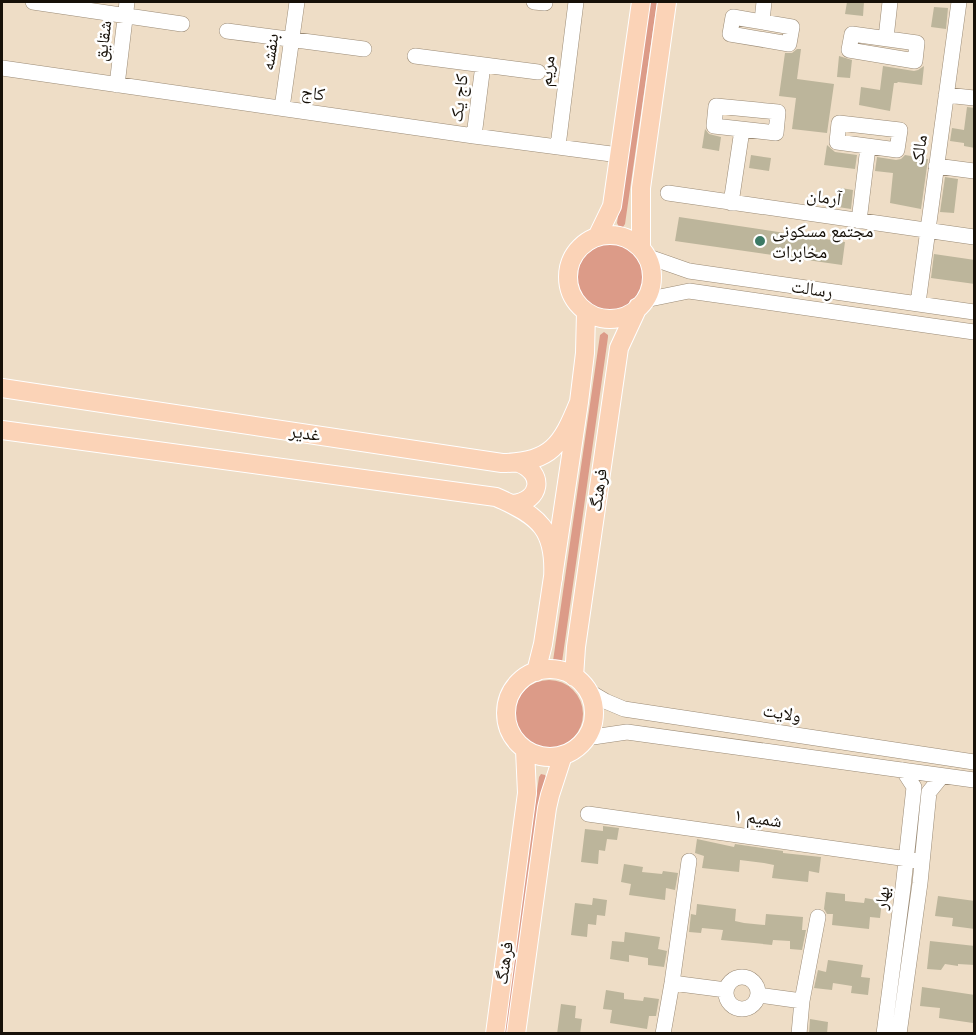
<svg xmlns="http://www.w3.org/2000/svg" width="976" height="1035" viewBox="0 0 976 1035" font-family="'Nunito Sans','Noto Naskh Arabic',sans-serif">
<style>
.green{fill:#dc9b88}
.building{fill:#bcb59b}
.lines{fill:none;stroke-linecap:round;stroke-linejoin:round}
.minor-casing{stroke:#9b8b76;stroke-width:16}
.major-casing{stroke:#fff;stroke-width:20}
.minor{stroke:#fff;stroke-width:15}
.major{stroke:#fbd3b7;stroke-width:18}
.poi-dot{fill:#3b7965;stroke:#fff;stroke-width:2}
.labels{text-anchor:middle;stroke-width:5;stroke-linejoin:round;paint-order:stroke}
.street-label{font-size:18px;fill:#161008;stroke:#fff}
.poi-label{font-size:18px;fill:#161008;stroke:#fff;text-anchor:start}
</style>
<rect width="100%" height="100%" fill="#eeddc6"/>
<path class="green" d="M649,2H657L625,224L623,227H619L617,223Z
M576 276a34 34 0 1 1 68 0a34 34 0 1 1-68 0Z
M604,332L608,335V337L562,662L559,665L557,666L554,663L553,661L600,335Z
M515 714a34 34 0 1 1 68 0a34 34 0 1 1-68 0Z
M541,774L545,775L547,778L510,1033L502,1034L539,777Z"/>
<path class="building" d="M847,2H864L863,16L845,14Z
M934,7L948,8L946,29L931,27Z
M797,49H801L797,79L834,84L827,133L792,129L796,98L779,96L785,53H792Z
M839,56L852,60L850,78L837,77Z
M883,66L914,71L918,70L924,66L922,85L898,82L897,83H894L890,111L859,105L861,87L880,90Z
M967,107L975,108V148L964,146V143L950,141L952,128L964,130Z
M705,129L709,134L721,137L719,151L702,148Z
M827,145L835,152L857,155L855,169L824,165Z
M751,155L771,158L769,171L749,168Z
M905,155L928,159L921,209L890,203L893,173L875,171L877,157L896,160L901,159Z
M945,177L958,179L954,213L940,212Z
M841,188L853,190L851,209L838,207Z
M679,217L845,242L842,265L675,241Z
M934,254L975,260V284L931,278Z
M603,826L619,828L617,840L607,839L605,851L599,850L598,864L581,862L585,829L603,831Z
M697,839L734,847L735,844L783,851V853L821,857L819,873L809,871L808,882L772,878L774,865L764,863L740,860L739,872L702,868L704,856L695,853Z
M624,864L643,867L642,872L662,874L663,871L678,873L675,890L666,888L665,900L629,895L631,884L621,882Z
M826,892L845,894V901L864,903L865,898L882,901L880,918L870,917L869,929L832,925L833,914H827L824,909Z
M938,896L975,901V929L952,926L953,918L935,916Z
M593,898L607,900L605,916L597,915L596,925L588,924L587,937L571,935L575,903L592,905Z
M697,904L736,909L735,921L744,923L765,925L766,914L803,917L802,930H806L802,950L790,949V941L773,940L772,945L754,943L721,940L723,930L702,928L701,933L689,932L691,914L696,915Z
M625,932L660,937L658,949L667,951L664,967L648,965V958L629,955V962L610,959L612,941L624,942Z
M930,941L975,946V965L958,964V966L945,964L941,970L927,969Z
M828,960L863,965L861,977L870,978L868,995L851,993L852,986L833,983L832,990L814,988L818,970L826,972Z
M922,987L975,995V1012L973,1023L939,1018L940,1008L920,1006Z
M606,990L624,993V999L643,1001L644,997L659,999L656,1016H649L647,1029L610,1023L612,1010L603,1009Z
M561,1004L576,1006L575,1018L582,1019L580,1034H557Z
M810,1019L828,1022L827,1034H809Z"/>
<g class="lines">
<g class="minor-casing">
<path id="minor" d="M33,2L182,24
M534,2L545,3
M733,17L792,27L789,44L730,34Z
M762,21L764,2
M227,31L364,49
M852,34L917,43L915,61L849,50Z
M886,38L890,2
M415,56L538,72
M2,68L474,136L619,155
M117,85L127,2
M946,95L974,98
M716,106L778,112L776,133L714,126Z
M282,108L297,2
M839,123L900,130L897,150L837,142Z
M474,136L483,65
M558,146L576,2
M936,166L974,171
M668,193L974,237
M731,203L742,130
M859,221L868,147
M646,256L689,271L974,312
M645,300L689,291L974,332
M918,303L959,2
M588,691L605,701L624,709L974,762
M586,738L627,732L974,780
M588,814L922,861
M726 993a16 16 0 1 1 32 0a16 16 0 1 1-32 0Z
M672,983L726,990
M758,995L802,1001
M663,1034L672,983L689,861
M799,1034L802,1001L818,917
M884,1034L903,888L914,787L903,770
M899,1034L920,883L929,792L942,776"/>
</g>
<g class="major-casing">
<path id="major" d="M568 277a42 42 0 1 1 84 0a42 42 0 1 1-84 0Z
M597,237L612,206L641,2
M641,248V188L667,2
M2,388L502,463C551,463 562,444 579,402
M2,430L496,497C540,516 556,530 553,579
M513,504C541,501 545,473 519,463
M506 713a44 44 0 1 1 88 0a44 44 0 1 1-88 0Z
M536,672L543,644L579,402L585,353L586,312
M574,677L576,647L619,348L638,307
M495,1034L527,793L525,750
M516,1034L547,808L550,795L563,755"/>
</g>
<use href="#minor" class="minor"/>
<use href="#major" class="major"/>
</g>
<circle class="poi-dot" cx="760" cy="241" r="6"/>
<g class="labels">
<g class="street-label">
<text transform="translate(103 41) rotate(-83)" y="6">شقایق</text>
<text transform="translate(270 52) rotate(-82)" y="6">بنفشه</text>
<text transform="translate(547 71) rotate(-83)" y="6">مریم</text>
<text transform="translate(313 93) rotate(8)" y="6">کاج</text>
<text transform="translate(459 98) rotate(-83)" y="6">کاج یک</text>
<text transform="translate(919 150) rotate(-82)" y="6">مالک</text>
<text transform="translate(824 197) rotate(8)" y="6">آرمان</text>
<text transform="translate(812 289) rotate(8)" y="6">رسالت</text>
<text transform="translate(305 433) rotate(8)" y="6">غدیر</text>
<text transform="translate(598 490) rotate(-82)" y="6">فرهنگ</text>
<text transform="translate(782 713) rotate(9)" y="6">ولایت</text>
<text transform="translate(758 818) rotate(8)" y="6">شمیم ۱</text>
<text transform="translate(882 898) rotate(-83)" y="6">بهار</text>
<text transform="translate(504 963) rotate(-82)" y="6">فرهنگ</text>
</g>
<g class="poi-label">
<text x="772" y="237">مجتمع مسکونی<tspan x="772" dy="21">مخابرات</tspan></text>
</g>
</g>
<rect width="976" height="1035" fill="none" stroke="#161008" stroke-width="6"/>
</svg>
